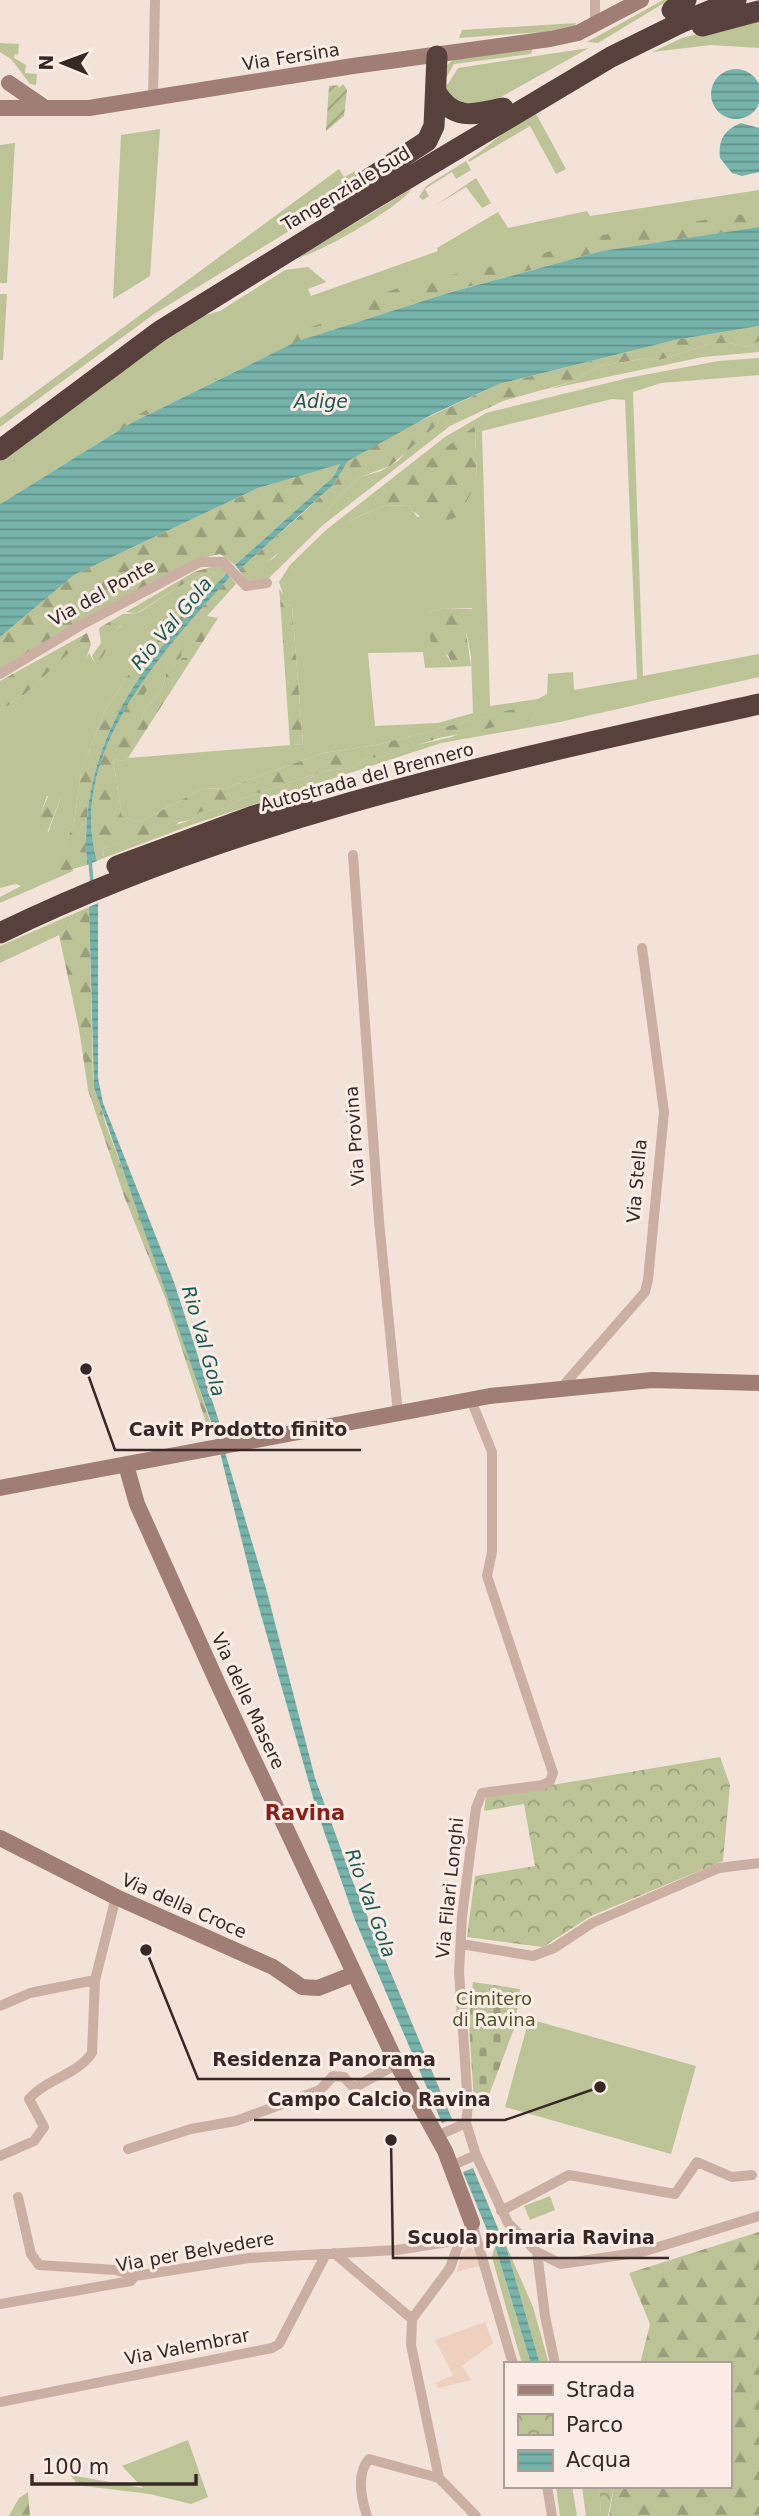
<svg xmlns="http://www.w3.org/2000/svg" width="759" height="2516" viewBox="0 0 759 2516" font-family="'DejaVu Sans',sans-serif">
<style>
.grass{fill:#bcc397;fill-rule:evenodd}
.forest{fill:url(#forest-firs);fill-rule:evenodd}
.cemetery{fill:url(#cemetery-stones)}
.park{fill:url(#park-crowns)}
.garden{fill:url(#garden-furrows)}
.plaza{fill:#edd0be}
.water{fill:url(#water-rules)}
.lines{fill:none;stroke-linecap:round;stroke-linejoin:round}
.stream{stroke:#75b3ab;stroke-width:3.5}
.street{stroke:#ccafa3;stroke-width:10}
.secondary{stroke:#a07d75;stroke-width:16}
.highway{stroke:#58403c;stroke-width:21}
.labels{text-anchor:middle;stroke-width:6;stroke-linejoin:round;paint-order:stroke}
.street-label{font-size:18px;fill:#372826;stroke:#fbede5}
.park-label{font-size:18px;fill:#4d5728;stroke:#fbede5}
.water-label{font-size:19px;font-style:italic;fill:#185b54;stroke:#fbede5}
.quarter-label{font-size:21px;font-weight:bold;fill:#8c2018;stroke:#fbede5}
.leader{fill:none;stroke:#372826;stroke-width:2.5}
.callout-dot{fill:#372826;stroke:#fbede5;stroke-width:2.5}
.callout-label{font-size:19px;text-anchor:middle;font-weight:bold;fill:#372826;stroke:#fbede5;stroke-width:6;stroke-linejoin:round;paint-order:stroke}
</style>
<defs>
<pattern id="forest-firs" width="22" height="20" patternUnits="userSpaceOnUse" patternTransform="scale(1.75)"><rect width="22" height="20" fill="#bcc397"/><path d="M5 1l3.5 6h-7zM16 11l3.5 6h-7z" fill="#9a9e7b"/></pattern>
<pattern id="cemetery-stones" width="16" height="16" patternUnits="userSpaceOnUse" patternTransform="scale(1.75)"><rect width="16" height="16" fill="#bcc397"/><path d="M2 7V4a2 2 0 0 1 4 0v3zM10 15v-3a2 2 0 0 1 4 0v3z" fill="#9a9e7b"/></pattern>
<pattern id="park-crowns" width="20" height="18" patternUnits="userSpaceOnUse" patternTransform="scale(1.75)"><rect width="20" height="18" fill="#bcc397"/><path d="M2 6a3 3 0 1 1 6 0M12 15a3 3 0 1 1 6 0" fill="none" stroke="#9a9e7b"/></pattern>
<pattern id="garden-furrows" width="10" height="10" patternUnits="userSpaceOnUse" patternTransform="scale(1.75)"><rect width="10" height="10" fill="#bcc397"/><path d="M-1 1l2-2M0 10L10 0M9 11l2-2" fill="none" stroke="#9a9e7b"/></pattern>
<pattern id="water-rules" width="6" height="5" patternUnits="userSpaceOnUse" patternTransform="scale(1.75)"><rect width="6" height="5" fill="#75b3ab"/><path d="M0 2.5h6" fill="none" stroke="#61928b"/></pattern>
</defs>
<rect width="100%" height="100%" fill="#f3e2d8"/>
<path class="grass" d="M663,0H669L598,43L587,42Z
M759,17V48L711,45L652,52L682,38Z
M576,23L575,26L543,32L459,38L462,30Z
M0,43L19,44L18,55L15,54L14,58L26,65L25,73L37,74L36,85L30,84L12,60L0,52Z
M533,47L531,54L454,64L446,78L445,67L453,60Z
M589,48L481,108L459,110L441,86L448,84L458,68Z
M534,110L566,169L556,174L530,126L469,162L468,160C492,145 510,125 534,110Z
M160,129L150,276L113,299L121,135Z
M15,143L7,283H0V145Z
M466,161L471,170L456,179L452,172L425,189L429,196L423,200L419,197L426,186Z
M339,169L344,177L355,171L359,178L333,204L154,314L0,427V418Z
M476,178L491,203L482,208L466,187L436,205Z
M411,189C405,204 317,255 299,257Z
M759,190V227L602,251L448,293L298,341L133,422L0,504V457L192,319L220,311L285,270L308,267L326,282L308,289L311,296L438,251L437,248L498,212L508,228L587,211L590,216Z
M0,294H7L3,360H0Z
M759,341V352L703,357L549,389L574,381L599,366L648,358L660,360L709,344L729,343L748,347Z
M759,358V375L661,383L633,392L643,676L759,654V677L560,722L441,743L194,824L104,858L103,848L191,820L200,812L226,808L241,799L324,771L352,768L368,758L381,757L403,748L452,737L496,714L376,745L323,753L226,788L202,789L144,820L135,821L122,816L113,759L124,761L128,758L303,744L292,607L280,599L279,589L283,594L295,570L290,565L326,530L445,437L486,413L628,378L718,361ZM612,399L625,400L637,679L574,690L573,672L548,674L547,694L538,699L490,706L482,431ZM475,427L477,481L462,508L417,517L409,505L383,506L349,521ZM443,608H472L466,631L471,656L473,713L438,723L375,726L368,653L423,652L425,668L453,667C446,649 424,632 430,612Z
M438,413L450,426L323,525L269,578L247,581L244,577L275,557L278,553V535L294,521V526L321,521L336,499L360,477L381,471L398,461Z
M210,571L215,573L179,606L150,642L105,710L81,772L74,824L52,874L72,868L73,871L0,903V897L21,886L16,884L0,888V711L25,694L77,644L86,659L89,653L95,663C104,651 108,633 121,626L123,614L138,613L176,588ZM47,796L61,797L48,833L40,815Z
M187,634L191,641L202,643L193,657L182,658L173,668L175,647Z
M163,662L167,671L162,689L143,713L141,721L118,738Z
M73,914L68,928L59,935L0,963V946Z
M529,2019L696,2066L671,2154L505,2107Z
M550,2196L555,2210L530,2220L524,2206Z
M505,2243L533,2307L549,2364H540Z
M495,2246L531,2364H522L492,2257Z
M188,2440L208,2497L191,2504L150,2494L84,2486L77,2483L70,2475L143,2488L122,2466Z
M556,2486H572L577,2516H560Z
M582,2486H599L601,2516H586Z"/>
<path class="forest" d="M759,212V227L602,251L304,330L313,337L258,360L261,349L298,329L303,330L369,307L378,295L404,286L409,293L420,291L438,278L534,257L589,237Z
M759,326V341L748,347L729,343L709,344L660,360L648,358L599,366L574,381L503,401L450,426L439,415V423L390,466L360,477L336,499L321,521L309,531H301L294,526V521L334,484L348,461L359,454L407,427L499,384L675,340Z
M212,376L217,379L133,422L64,465L81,449L160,402Z
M475,426L477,481L459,516C439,525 421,523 409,505L383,506L344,523Z
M340,463L333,477L235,565L220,554L201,558L0,670V637L74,575L258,488Z
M278,535V553L250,577H244L239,570Z
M290,565L295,570L292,587L283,594L279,582Z
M214,566L222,567L227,573C147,656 77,742 87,865L51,875L74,824L81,772L105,710L150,642L179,606L215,573L210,571L176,588L137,613L126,612L194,572Z
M230,577L236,584L207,616L218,618L202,643L191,641L187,635L176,646L182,648L181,657L174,662L173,667L182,658L193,657L128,758L124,761L113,759L122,816L135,821L144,820L202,789L226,788L323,753L376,745L522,707H528L536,719L439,738L381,757L368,758L352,768L324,771L241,799L226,808L200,812L191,820L179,822L174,827L103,848L104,858L97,861C66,754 164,648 230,577ZM163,663L167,671L162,689L143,713L141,721L132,723L119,737Z
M280,599L292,607L303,744L290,745Z
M443,608L475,609L474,623L466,632L471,666L453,667L448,655L432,652L428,620L430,612Z
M123,614V624C107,633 110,656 95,663L92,656L101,643L99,628Z
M87,633L91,644L86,659L81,656L77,645L25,694L0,711V681Z
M52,788H59L61,797L47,833L42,836L35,825Z
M89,907L93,1078L106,1125L163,1277L214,1434L210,1435L166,1300L124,1196L88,1090L79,1029L59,935L68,928L73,914Z
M759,2232V2516H609L614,2486H729V2364H640L650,2324L629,2273Z
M28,2492L30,2516H9L19,2498Z"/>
<path class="cemetery" d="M473,1982L520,1989L515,2026L486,2103L474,2102L469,2023Z"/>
<path class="park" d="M720,1757L730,1785L723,1861L591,1916L543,1947L467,1937L475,1876L535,1866L524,1804L484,1811L486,1796Z
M599,2486H614L608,2516H601Z"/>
<path class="garden" d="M343,84L347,90L344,116L326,131L329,86L338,85L339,88Z"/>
<path class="plaza" d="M468,2247L475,2250L479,2266L457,2272L461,2254Z
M485,2322L493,2343L462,2366L471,2380L438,2388L435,2383L453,2375L435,2340Z"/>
<path class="water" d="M711 94a25 25 0 1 1 50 0a25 25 0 1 1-50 0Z
M741,123L759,128V172L742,176L732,173L720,158C718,140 724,130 741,123Z
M759,227V326L675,340L499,384L431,415L348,461L334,484L239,570L235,565L333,477L340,464L258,488L74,575L0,637V504L133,422L298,341L448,293L602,251Z
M227,573L230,577C164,649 66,754 97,861L87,865C77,742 147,656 227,573Z
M98,903V1078L103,1103L174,1282L222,1431L224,1449L267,1592L315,1778L353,1882L452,2119L442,2123L355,1920L317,1811L255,1594L216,1436L94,1087L89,907Z
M473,2168L499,2231L489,2235L463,2172Z
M505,2243L540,2364H531L495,2246Z"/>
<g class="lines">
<path class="stream" d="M90,860L92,884
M492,2229L500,2248"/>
<path class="street" d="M595,25V0
M153,99L155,0
M0,674L83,624L200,562H223L246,586L267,583
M353,855L379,1221L398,1414
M562,1387L645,1292L648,1280L664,1112L642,948
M471,1400L492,1452V1552L487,1576L553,1773L550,1781L543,1785L482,1793L476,1808L462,1916L459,1972L468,2106L466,2123L476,2155L508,2223L537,2252L561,2264L642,2252L759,2216
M461,1944L533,1956L554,1948L592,1923L719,1868L759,1863
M0,2006L30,1993L95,1980
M437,2136L466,2123
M128,2149L191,2129L236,2121L320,2090L333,2076L344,2077L351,2085L357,2086L397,2064
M0,2156L34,2141L44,2127L29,2099C46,2079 77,2075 92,2053L95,1980L116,1897
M451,2166L476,2155
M18,2197L31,2254L39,2265L116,2270L135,2276
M501,2211L569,2175L675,2194L697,2162L732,2177L752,2175
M472,2223L513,2364
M460,2240L450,2268L412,2319L411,2345L439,2478L476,2516
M537,2252L545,2316L555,2364
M334,2253L412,2319
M0,2304L131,2281L135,2276L249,2258L397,2250L460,2240L472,2223
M0,2402L272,2348L279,2344L326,2254
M547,2486L552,2516
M367,2516C361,2498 356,2474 369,2459L439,2478"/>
<path class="secondary" d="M9,83L44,107
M0,108H89L353,66L550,39L578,33L641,0
M126,1465L137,1504L218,1684L397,2064L445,2151L472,2223
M0,1488L490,1396L652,1380L759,1383
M0,1838L116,1897L273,1967L302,1987L318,1988L354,1974"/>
<path class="highway" d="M672,10L686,0
M702,26L759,11
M436,92C453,121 474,115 503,108
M343,204L364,182L427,141L434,126L437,56
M0,450L160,331L368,202L611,57L680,23L736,0
M117,866L253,816L302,802
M0,933C239,816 501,762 759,704"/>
</g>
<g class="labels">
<g class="street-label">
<text transform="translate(291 57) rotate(-9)" y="6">Via Fersina</text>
<text transform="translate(346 189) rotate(-31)" y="6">Tangenziale Sud</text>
<text transform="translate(102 593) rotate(-29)" y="6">Via del Ponte</text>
<text transform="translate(367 777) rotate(-15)" y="6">Autostrada del Brennero</text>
<text transform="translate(355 1136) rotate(-94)" y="6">Via Provina</text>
<text transform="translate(637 1181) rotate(-85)" y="6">Via Stella</text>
<text transform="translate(248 1701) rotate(65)" y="6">Via delle Masere</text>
<text transform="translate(450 1888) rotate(-84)" y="6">Via Filari Longhi</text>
<text transform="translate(184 1906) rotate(24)" y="6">Via della Croce</text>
<text transform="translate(195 2252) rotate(-10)" y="6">Via per Belvedere</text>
<text transform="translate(187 2347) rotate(-11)" y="6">Via Valembrar</text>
</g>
<g class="park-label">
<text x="494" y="2005">Cimitero<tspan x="494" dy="21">di Ravina</tspan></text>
</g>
<g class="water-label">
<text x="321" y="408">Adige</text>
<text transform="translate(171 623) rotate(-50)" y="7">Rio Val Gola</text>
<text transform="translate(204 1341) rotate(74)" y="7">Rio Val Gola</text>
<text transform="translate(371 1903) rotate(70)" y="7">Rio Val Gola</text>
</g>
<g class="quarter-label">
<text x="305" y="1820">Ravina</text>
</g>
</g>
<path class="leader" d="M86 1369L115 1450H361M146 1950L198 2079H450M600 2087L505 2120H254M391 2140L393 2258H669"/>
<g class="callout-dot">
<circle cx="86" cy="1369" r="7"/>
<circle cx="146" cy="1950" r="7"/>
<circle cx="600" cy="2087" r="7"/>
<circle cx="391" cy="2140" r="7"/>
</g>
<g class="callout-label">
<text x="238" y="1436">Cavit Prodotto finito</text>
<text x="324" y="2066">Residenza Panorama</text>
<text x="379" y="2106">Campo Calcio Ravina</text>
<text x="531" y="2244">Scuola primaria Ravina</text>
</g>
<rect x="504" y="2362" width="228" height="126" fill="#fbede5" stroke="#ad9e99" stroke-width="2"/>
<rect x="518" y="2385" width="35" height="10" fill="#a07d75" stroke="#ad9e99" stroke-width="2"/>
<text x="566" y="2397" font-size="21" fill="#372826">Strada</text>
<rect x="518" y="2414" width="35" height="21" fill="url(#park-crowns)" stroke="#ad9e99" stroke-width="2"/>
<text x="566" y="2432" font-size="21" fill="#372826">Parco</text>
<rect x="518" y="2450" width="35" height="21" fill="url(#water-rules)" stroke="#ad9e99" stroke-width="2"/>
<text x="566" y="2467" font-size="21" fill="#372826">Acqua</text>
<g transform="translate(63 63) rotate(271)" stroke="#fbede5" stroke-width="5" paint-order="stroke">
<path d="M0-5L12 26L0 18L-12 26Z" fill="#372826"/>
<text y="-10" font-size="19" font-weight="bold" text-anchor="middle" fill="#372826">N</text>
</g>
<path d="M32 2474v10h164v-10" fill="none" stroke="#372826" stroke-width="3.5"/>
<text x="42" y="2474" font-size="21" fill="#372826" stroke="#fbede5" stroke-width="5" paint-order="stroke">100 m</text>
</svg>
